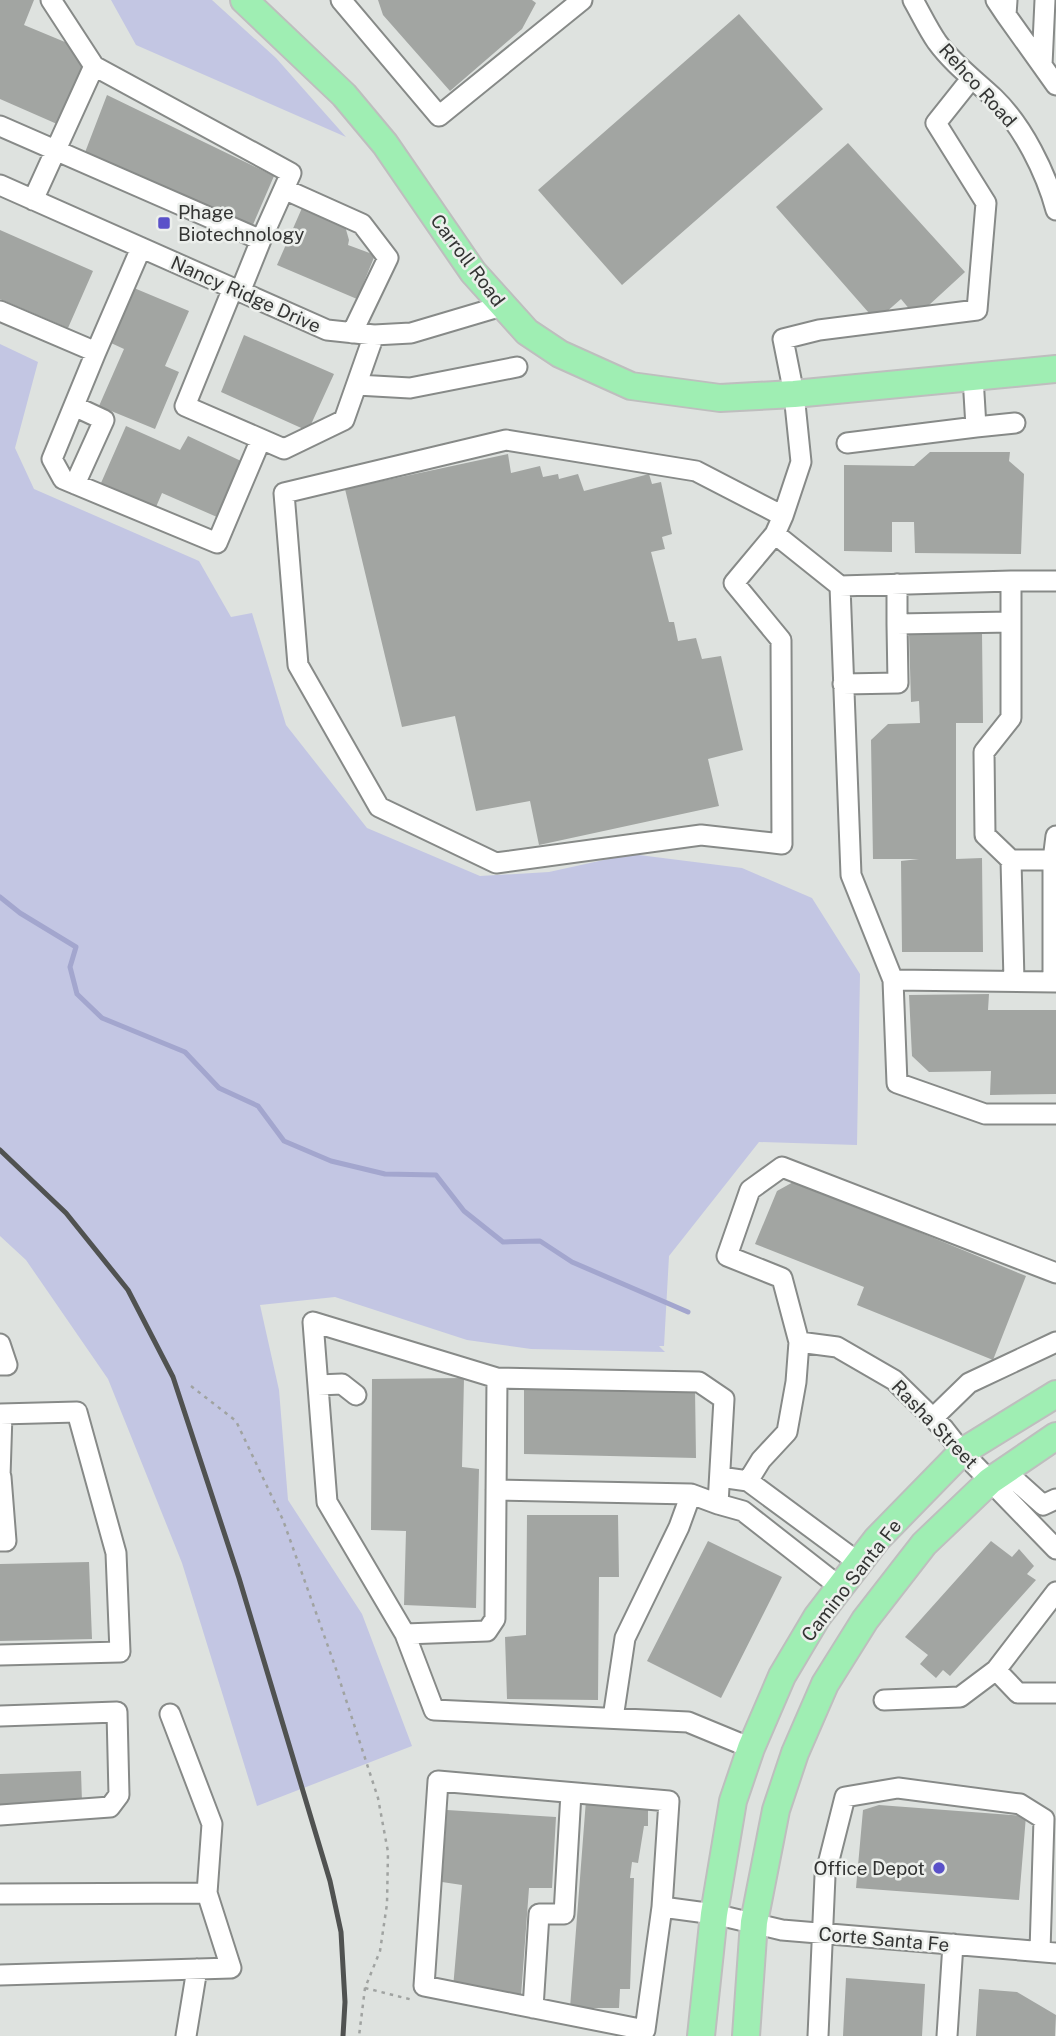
<svg xmlns="http://www.w3.org/2000/svg" width="1056" height="2036" viewBox="0 0 1056 2036" font-family="'Public Sans',sans-serif">
<style>
.green{fill:#c3c6e3}
.lines{fill:none;stroke-linecap:round;stroke-linejoin:round}
.stream{stroke:#a3a6ce;stroke-width:5}
.building{fill:#a2a5a2}
.minor-casing{stroke:#878a88;stroke-width:23}
.major-casing{stroke:#bebebe;stroke-width:30}
.path{stroke:#a0a3a1;stroke-width:2.5;stroke-dasharray:3.5 5;stroke-linecap:butt}
.minor{stroke:#fff;stroke-width:19}
.major{stroke:#9feeb3;stroke-width:26}
.rail{stroke:#505251;stroke-width:5}
.poi-dot{fill:#5a51c9;stroke:#ecefec;stroke-width:2.5}
.labels{text-anchor:middle;stroke-width:5;stroke-linejoin:round;paint-order:stroke}
.street-label{font-size:19px;fill:#333433;stroke:#ecefec}
.poi-label{font-size:19px;fill:#333433;stroke:#ecefec;text-anchor:start}
</style>
<rect width="100%" height="100%" fill="#dee2df"/>
<path class="green" d="M111,0H212L276,58L346,137L136,45Z
M0,344L38,362L15,448L34,489L199,561L231,617L252,613L286,725L367,828L480,876L549,872L631,854L742,868L812,898L860,974L857,1145L759,1142L669,1256L664,1346H659L665,1352L531,1349L467,1340L335,1297L260,1305L279,1390L288,1500L362,1614L412,1746L257,1806L182,1563L108,1379L26,1260L0,1236Z"/>
<g class="lines">
<path class="stream" d="M0,897L20,913L76,947L70,967L77,994L102,1018L185,1052L219,1088L258,1106L284,1141L331,1161L385,1174L436,1175L464,1211L503,1242L540,1241L572,1262L688,1312"/>
</g>
<path class="building" d="M0,0H34L24,25L77,47L84,66L57,124L0,99Z
M378,0H532L536,3L522,29L450,91L383,15Z
M739,14L823,109L622,285L538,190Z
M107,95L274,176L252,227L84,155Z
M848,143L965,272L916,317L901,299L876,321L776,207Z
M302,208L345,226L349,240L348,245L375,255L357,299L277,265Z
M0,230L93,271L68,328L0,299Z
M134,288L189,311L165,366L179,372L155,429L99,406L124,349L111,343Z
M244,335L334,374L308,431L221,392Z
M126,426L180,450L188,436L241,461L217,517L162,493L156,507L101,483Z
M930,452H1010L1009,461L1024,474L1021,554L915,553L914,522H892V552L844,551V465L914,466Z
M508,454L511,473L540,466L543,477L558,474L559,479L578,474L584,491L649,474L652,484L661,482L672,534L662,537L665,549L651,552L669,622H674L678,641L696,638L702,659L721,656L743,750L708,759L719,806L539,845L530,801L476,811L455,716L402,727L345,489Z
M982,632L983,723H956V859L982,858L983,952H902L901,861L919,859H873L871,740L888,724L920,723L919,701L911,702L909,633Z
M989,994L988,1010H1056V1094L990,1095L991,1071L929,1072L912,1056L909,995Z
M795,1181L1026,1276L993,1360L857,1305L864,1287L755,1244L777,1191Z
M464,1378L462,1467L479,1469L476,1608L404,1605L406,1531L371,1530L372,1379Z
M524,1387L695,1389L696,1458L524,1454Z
M527,1515H618L619,1577H599L598,1700L507,1699L505,1637L526,1635Z
M708,1541L782,1577L721,1698L647,1661Z
M991,1541L1012,1557L1019,1549L1034,1566L1027,1574L1036,1580L950,1676L943,1670L936,1678L920,1664L928,1655L905,1637Z
M89,1562L92,1639L0,1641V1564Z
M81,1771L82,1802L0,1805V1774Z
M586,1800L648,1807V1826H644L638,1863L632,1862L630,1878H634L630,1989H620L619,2008H570Z
M879,1805L1026,1816L1019,1900L856,1888L863,1810Z
M447,1810L556,1817L552,1888H529L521,1996L453,1988L462,1885L442,1882Z
M846,1978L925,1984L922,2036H843Z
M979,1989L1017,1992L1056,2015L1055,2036H976Z"/>
<g class="lines">
<g class="minor-casing">
<path id="minor" d="M341,0L439,116L582,0
M913,0C921,14 928,29 937,42C953,64 975,80 994,98C1023,126 1046,173 1056,210
M996,0L1006,15L1007,0
M1006,15L1056,85
M1042,65L1045,0
M94,66L291,173L261,240
M0,126L261,240L240,292
M0,185L327,330L374,335L411,333L502,306
M284,189L362,224L388,258L352,333
M33,200L94,66L51,0
M0,311L96,352L141,248
M96,352L52,459L63,479L217,543L261,439L185,406L233,288
M973,377L976,427L1015,423
M357,385L410,388L517,367
M74,406L104,420L75,484
M261,439L284,449L344,420L374,335
M847,443L976,427
M783,516L696,471L506,440L284,493L298,665L379,807L496,863L701,835L782,844L781,640L734,583L775,534L783,516L801,462L794,394L783,339L819,330L977,310L986,203L936,123L971,79
M775,534L840,586L851,875L893,980L897,1083L985,1114H1056
M1011,581H1056
M897,584V624L1011,622
M840,586L1011,581V718L984,752L985,835L1011,860
M843,684L898,683L897,624
M893,980L1056,982
M1014,981L1011,860H1056
M1053,982V860L1056,836
M799,1342L837,1347L894,1380L944,1429L962,1452L1056,1549
M0,1344L7,1365H0
M497,1378L699,1382L724,1399L718,1504L691,1494L679,1527L625,1638L613,1718
M318,1385L342,1384L356,1395
M0,1414L77,1412L116,1553L120,1652L0,1655
M933,1418L969,1383L1056,1342
M1005,1471L1043,1505L1056,1499
M0,1477L2,1414
M720,1477L748,1481L761,1460L787,1432L796,1382L799,1342L782,1278L727,1256L750,1190L782,1167L1056,1273
M748,1481L859,1563
M496,1490L691,1494
M718,1504L743,1511L840,1587
M0,1541H6L1,1477
M405,1634L327,1502L313,1322L497,1378L495,1619L487,1631L405,1634L434,1710L688,1722L751,1748
M996,1670L1056,1592
M884,1700L960,1697L996,1670L1018,1693H1056
M170,1714L212,1824L207,1893
M0,1716L117,1712L119,1795L110,1807L0,1815
M0,1894L207,1893L231,1968L0,1975
M662,1907L645,2030L424,1986L438,1781L669,1801L662,1907L714,1914L782,1930L1056,1953
M533,2008L539,1914H564L571,1793
M186,2036L197,1969
M818,2036L825,1876L845,1797L898,1788L1020,1804L1044,1819L1040,1951
M947,2036L953,1944"/>
</g>
<g class="major-casing">
<path id="major" d="M244,0L344,95L385,144L473,272L527,332L560,354L631,386L720,398L794,394L1056,369
M701,2036L714,1914L733,1801L751,1748L782,1676L817,1617L877,1539L962,1452L1056,1394
M746,2036L754,1922L776,1810L795,1753L825,1684L865,1620L924,1544L990,1481L1056,1436"/>
</g>
<path class="path" d="M191,1386L236,1421L283,1520L335,1666L378,1798L388,1852L387,1904L380,1951L365,1988L359,2036
M365,1988L413,2000"/>
<use href="#minor" class="minor"/>
<use href="#major" class="major"/>
<path class="rail" d="M0,1150L66,1213L128,1290L173,1377L239,1578L330,1881L341,1932L345,2002L343,2036"/>
</g>
<g class="poi-dot">
<rect x="157" y="216" width="14" height="14" rx="3.5"/>
<circle cx="939" cy="1868" r="7"/>
</g>
<g class="labels">
<g class="street-label">
<text transform="translate(978 85) rotate(48)" y="7">Rehco Road</text>
<text transform="translate(468 260) rotate(53)" y="7">Carroll Road</text>
<text transform="translate(246 294) rotate(24)" y="7">Nancy Ridge Drive</text>
<text transform="translate(935 1424) rotate(46)" y="7">Rasha Street</text>
<text transform="translate(851 1580) rotate(-52)" y="7">Camino Santa Fe</text>
<text transform="translate(884 1939) rotate(5)" y="7">Corte Santa Fe</text>
</g>
<g class="poi-label">
<text x="178" y="219">Phage<tspan x="178" dy="22">Biotechnology</tspan></text>
<text x="925" y="1875" text-anchor="end">Office Depot</text>
</g>
</g>
</svg>
